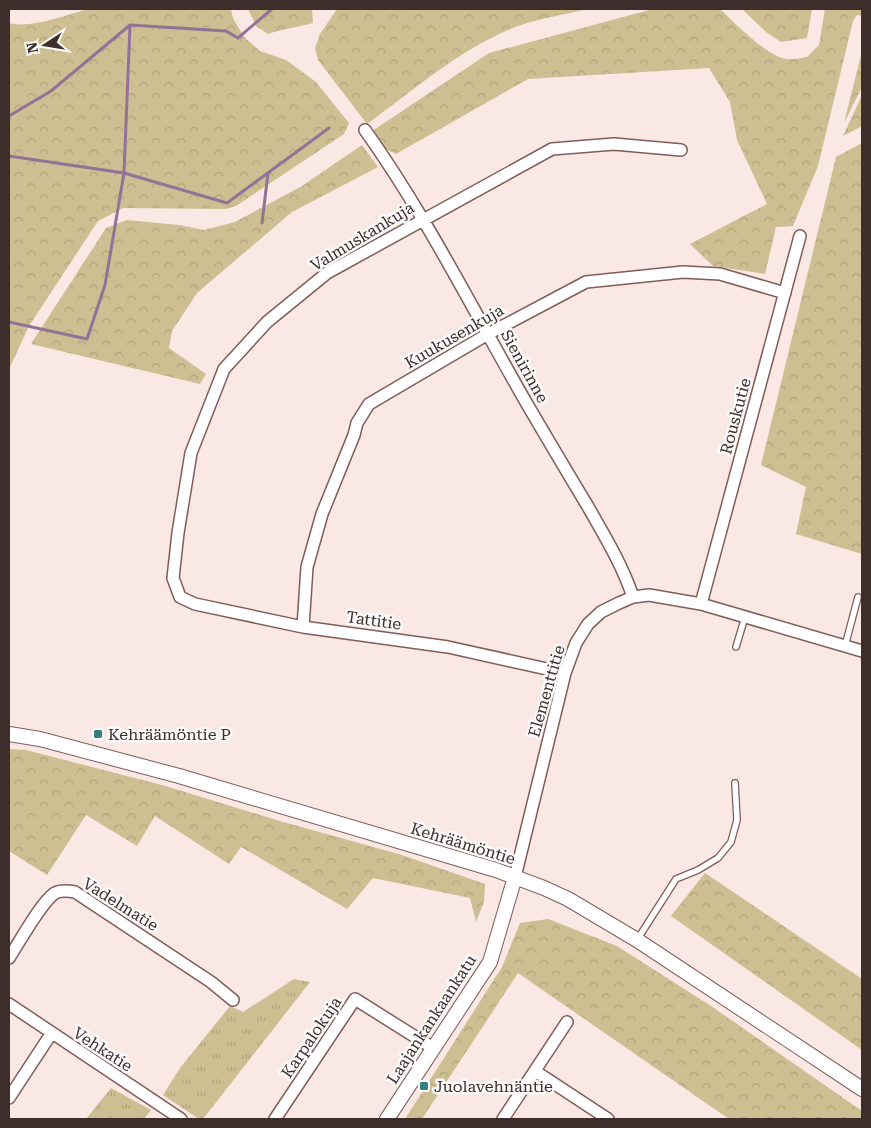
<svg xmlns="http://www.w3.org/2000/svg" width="871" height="1128" viewBox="0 0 871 1128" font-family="'Roboto Serif',serif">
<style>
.forest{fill:url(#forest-crowns)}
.park{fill:url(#park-tufts)}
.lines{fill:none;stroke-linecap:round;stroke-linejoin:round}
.stream{stroke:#947298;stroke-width:3}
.service-casing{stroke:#815c58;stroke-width:8}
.minor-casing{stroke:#815c58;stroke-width:14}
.tertiary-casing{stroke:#815c58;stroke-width:16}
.service{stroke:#fff;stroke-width:5.5}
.minor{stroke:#fff;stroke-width:11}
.tertiary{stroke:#fff;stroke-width:14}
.poi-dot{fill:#367f7f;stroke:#f9faf9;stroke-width:2}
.labels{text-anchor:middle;stroke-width:5;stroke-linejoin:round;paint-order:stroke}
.street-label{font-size:16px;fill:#3d2d2b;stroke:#f9faf9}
.poi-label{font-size:16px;fill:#3d2d2b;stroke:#f9faf9;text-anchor:start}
</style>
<defs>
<pattern id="forest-crowns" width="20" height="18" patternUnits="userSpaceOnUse" patternTransform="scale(1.25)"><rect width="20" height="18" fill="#cdbf91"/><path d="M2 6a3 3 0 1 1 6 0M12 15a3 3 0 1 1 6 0" fill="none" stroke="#b1a47d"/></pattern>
<pattern id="park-tufts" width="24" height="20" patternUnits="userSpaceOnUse" patternTransform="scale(1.25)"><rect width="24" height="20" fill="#cdbf91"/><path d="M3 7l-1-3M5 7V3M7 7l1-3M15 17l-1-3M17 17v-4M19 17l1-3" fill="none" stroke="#b1a47d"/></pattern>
</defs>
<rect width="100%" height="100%" fill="#fae8e5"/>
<path class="forest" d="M88,9H231L233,18L244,37L260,51L286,60L316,82L349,123L344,134L236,206L225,209L123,208L98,221L29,326L9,369V23C28,29 68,15 88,9Z
M248,9H312L313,23C298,27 282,29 268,34L256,26Z
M337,9H589C566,14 541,18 518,26C462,47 415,89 367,124L318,60L315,48L320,34Z
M653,9H720C735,23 766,56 787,59C793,60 800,58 807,57L819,45L825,9H862V16L857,15L853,21L818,166L793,226L776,227L765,274L713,266L690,244L767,204L737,140L730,102L709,68L528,79L396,154L380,146L369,133L489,53Z
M742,9H812L807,38L781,42L766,32Z
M862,51V87L844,123Z
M862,95V126L843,136Z
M862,143V554L796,534L806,487L761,465L836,157Z
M362,145L378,167L292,212L197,293L172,331L169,348L206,374L200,384L31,344L106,228L127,220L179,225L204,230L235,222L302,186Z
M9,749L26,750L162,785L280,821L402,855L485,884L484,902L476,922L470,898L373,878L347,909L241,847L229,864L155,816L137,846L86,815L47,875L9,851Z
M705,873L862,979V1050L671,916Z
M548,919L617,946L714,1008L862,1111V1119H729L518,973L422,1119H405L502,967L520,923Z"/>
<path class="park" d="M294,979L310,982L203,1119H199L163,1095L180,1068L230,1006L243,1012Z
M111,1088L151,1110L144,1119H86Z"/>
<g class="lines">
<path class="stream" d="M9,116L51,91L130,25L226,31L238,38L272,9
M9,156L124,173L227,203L329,128
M262,223L268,173
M9,322L87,339L105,285L124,173L130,25"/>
<g class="service-casing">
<path id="service" d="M845,646L858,597
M736,647L745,617
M637,940L676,879L698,870L718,858L731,842L737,820L735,783"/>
</g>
<g class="minor-casing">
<path id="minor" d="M365,130C427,217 474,312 527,404C547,438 567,472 587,505C604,535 622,564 633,597
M701,604L800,236
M303,627L307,567L322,514L354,435L357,423L369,404L488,334L586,282L683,272L720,274L785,293
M565,673L448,647L303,627L195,604L180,597L173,578L178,533L191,453L224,369L267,322L327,273L552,149L614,144L681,150
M515,877L565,673L576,643L588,624L601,612L619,603L633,597L649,595L701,604L862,651
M9,958C19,943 41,902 55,893C61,890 69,891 75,892L211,982L233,1000
M9,1004L181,1119
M535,1071L608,1119
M9,1098L51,1034
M275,1119L355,999L433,1048
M503,1119L567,1022"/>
</g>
<g class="tertiary-casing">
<path id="tertiary" d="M9,734L40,739L179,776L496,870L544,888L568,899L637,940L862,1089
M387,1119L490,962L515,877"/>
</g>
<use href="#service" class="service"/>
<use href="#minor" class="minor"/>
<use href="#tertiary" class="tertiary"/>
</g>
<g class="poi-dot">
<rect x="93" y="729" width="10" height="10" rx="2.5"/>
<rect x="419" y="1081" width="10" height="10" rx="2.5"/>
</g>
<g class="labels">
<g class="street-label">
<text transform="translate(362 236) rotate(-31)" y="6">Valmuskankuja</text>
<text transform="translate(454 336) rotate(-30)" y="6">Kuukusenkuja</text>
<text transform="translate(525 366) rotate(61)" y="6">Sienirinne</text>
<text transform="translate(735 416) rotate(-75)" y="6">Rouskutie</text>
<text transform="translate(374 620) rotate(8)" y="6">Tattitie</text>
<text transform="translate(546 691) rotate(-74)" y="6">Elementtitie</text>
<text transform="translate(463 843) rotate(17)" y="6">Kehräämöntie</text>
<text transform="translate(121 904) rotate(32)" y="6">Vadelmatie</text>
<text transform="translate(431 1019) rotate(-57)" y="6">Laajankankaankatu</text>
<text transform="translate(311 1037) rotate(-56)" y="6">Karpalokuja</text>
<text transform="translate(103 1049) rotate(33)" y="6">Vehkatie</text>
</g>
<g class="poi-label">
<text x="108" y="740">Kehräämöntie P</text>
<text x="434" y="1092">Juolavehnäntie</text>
</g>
</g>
<rect width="871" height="1128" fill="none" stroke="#3d2d2b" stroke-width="20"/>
<g transform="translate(45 45) rotate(258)" stroke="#f9faf9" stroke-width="4" paint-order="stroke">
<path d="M0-4L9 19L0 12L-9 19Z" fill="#3d2d2b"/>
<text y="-8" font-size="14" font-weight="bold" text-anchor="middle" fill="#3d2d2b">N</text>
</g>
</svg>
